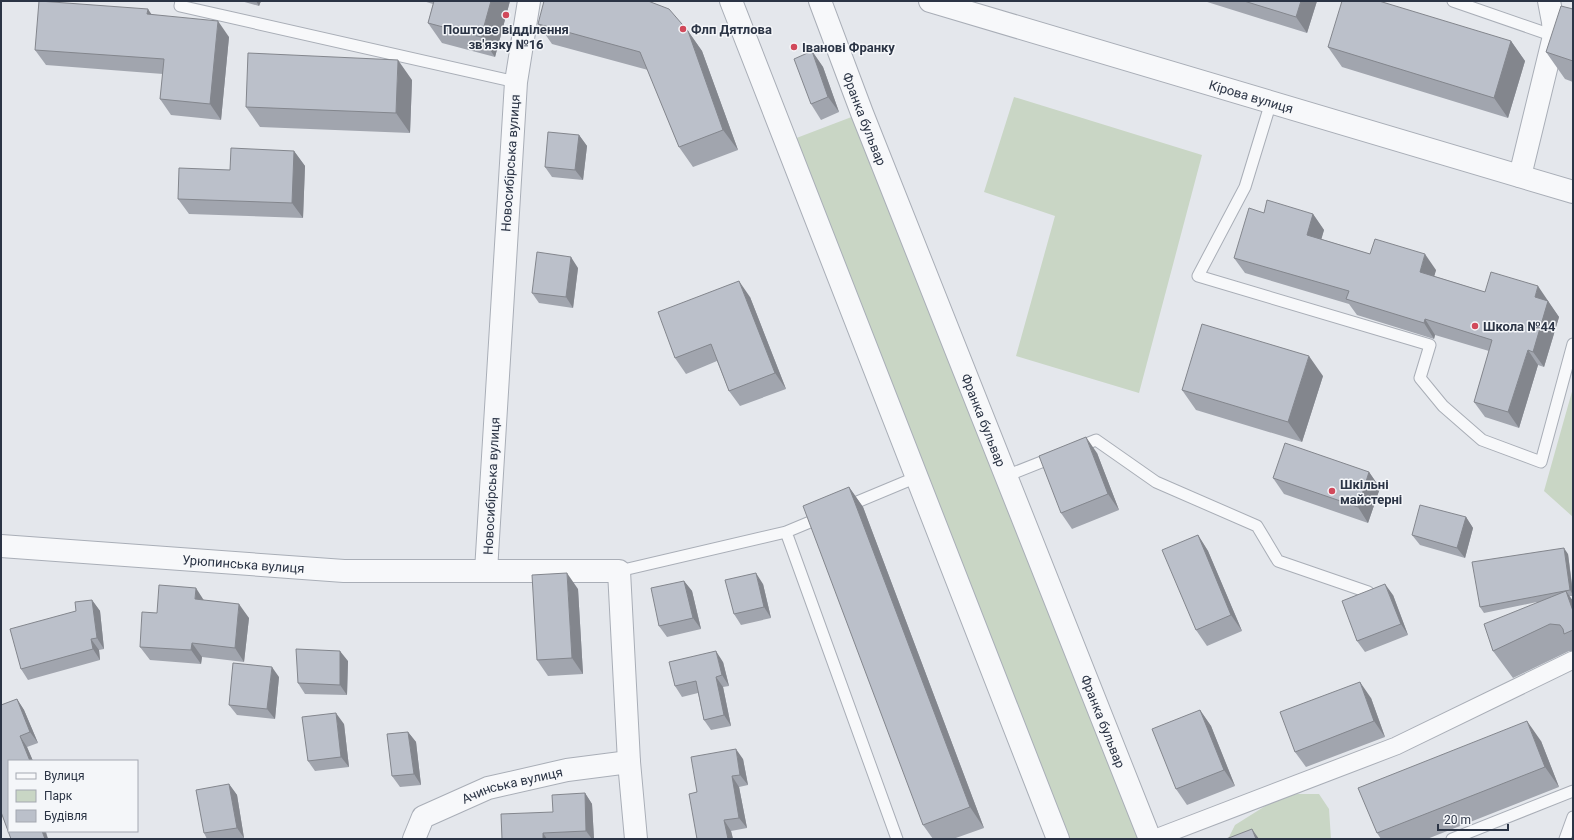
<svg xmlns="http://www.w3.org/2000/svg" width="1574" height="840" viewBox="0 0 1574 840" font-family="Roboto,sans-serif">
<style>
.green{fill:#c9d6c5}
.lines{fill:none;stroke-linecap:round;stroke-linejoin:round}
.service-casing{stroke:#a9aeb7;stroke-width:13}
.pedestrian-casing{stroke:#a9aeb7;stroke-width:19}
.minor-casing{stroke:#a9aeb7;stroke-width:24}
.tertiary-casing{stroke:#a9aeb7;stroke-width:24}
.service{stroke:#f7f8fa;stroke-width:11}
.pedestrian{stroke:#f7f8fa;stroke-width:17}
.minor{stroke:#f7f8fa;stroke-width:22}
.tertiary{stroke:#f7f8fa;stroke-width:22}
.wall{fill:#a1a5ae}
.shaded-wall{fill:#83868d}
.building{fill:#bbc0ca;stroke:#83868d}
.poi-dot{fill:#d1495b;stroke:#f4f6f9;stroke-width:1.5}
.labels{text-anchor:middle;stroke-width:3;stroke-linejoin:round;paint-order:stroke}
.poi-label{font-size:13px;font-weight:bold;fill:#2b3445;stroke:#f4f6f9;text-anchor:start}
.street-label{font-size:13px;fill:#2b3445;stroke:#f4f6f9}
</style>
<rect width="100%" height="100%" fill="#e4e7ec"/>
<path class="green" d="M1014,97L1202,155L1139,393L1016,356L1055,216L984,192Z
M862,113L1150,839H1058L786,142Z
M1573,388V517L1544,491Z
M1298,794H1319L1329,809L1331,839H1233L1229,837L1235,825L1281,796Z"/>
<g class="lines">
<g class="service-casing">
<path id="service" d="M181,1L180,6L516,82
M1453,1L1554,36
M1271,102L1245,187L1198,276L1430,345L1420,378L1443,406L1482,440L1541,462L1573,344
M1076,448L1096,440L1156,482L1257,526L1278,561L1368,592
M1006,476L1054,457
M845,507L917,477
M786,532L897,839
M619,571L786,532L822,517
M1452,839L1573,791
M1565,839L1573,817"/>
</g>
<g class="pedestrian-casing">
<path id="pedestrian" d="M1153,839L1396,746L1573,660"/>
</g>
<g class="minor-casing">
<g id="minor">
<path d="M529,1L516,82L486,571H619L629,762L636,839"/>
<path d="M731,1L1058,839"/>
<path id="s1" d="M820,1L862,113L1150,839"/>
<path d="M1520,176L1554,36L1553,22L1549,1"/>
<path id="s2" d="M1,546L344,571H486"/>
<path id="s3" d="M414,839L423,817L488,788L567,770L629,762"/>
</g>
</g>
<g class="tertiary-casing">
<g id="tertiary">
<path id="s4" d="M930,1L1573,192"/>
</g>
</g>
<use href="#service" class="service"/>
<use href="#pedestrian" class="pedestrian"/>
<use href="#minor" class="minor"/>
<use href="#tertiary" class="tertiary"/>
</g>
<path class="wall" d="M241,1H261L259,6Z
M423,1H510L495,57L442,43L428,23L433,4Z
M1204,1H1317L1307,33Z
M1573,9V82L1565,79L1546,52Z
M151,14L229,37L221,120L171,115L160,99L163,74L46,65L35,50Z
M538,24L688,31L702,51L738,150L693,167L679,147L648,70L552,44Z
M1511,41L1525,61L1508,118L1342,67L1328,47Z
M812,51L823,67L839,112L821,120L811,104Z
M412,80L410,133L260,127L246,107Z
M579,135L587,146L583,180L552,177L545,167Z
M294,151L305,166L303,218L189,214L178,199L230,170Z
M1264,213L1313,214L1324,230L1321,239L1370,254L1436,270L1434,276L1485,292L1549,302V303L1559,317L1544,367L1538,365L1519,428L1485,417L1474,402L1489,351L1435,335L1434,339L1357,315L1349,304L1245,273L1234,258Z
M578,268L573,308L539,303L532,293Z
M750,297L786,389L740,406L729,391L717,361L686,374L675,358Z
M1323,376L1302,442L1196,410L1182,390Z
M1097,453L1119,510L1072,529L1061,513Z
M1369,472L1380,488L1368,523L1284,494L1273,478Z
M849,487L863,507L984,828L953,839H933L923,825Z
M1466,517L1473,528L1465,558L1420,545L1412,535Z
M1198,535L1208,551L1242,631L1207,646L1196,630Z
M1568,554L1573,591V596H1569L1573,601V651H1569L1513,678L1493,651L1537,602L1484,613L1480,607Z
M684,581L692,591L701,629L667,637L659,626Z
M763,584L771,618L741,625L734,614Z
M578,589L583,674L548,676L537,660Z
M1393,595L1408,635L1365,652L1357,641Z
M92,600L100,611L104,649L99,650L100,660L28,680L21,669L76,611Z
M204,600L249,618L244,662L202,657L201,664L150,660L140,647L157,613Z
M348,661L347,695L305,694L298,683Z
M723,662L729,686L723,687L731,726L711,730L704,720L698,693L682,697L675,686Z
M279,677L275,719L237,715L229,705Z
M1371,698L1385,737L1306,767L1295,752Z
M17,699L24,710L38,743L27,747L33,761H9V831H46L48,839H11L1,812V705Z
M1200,710L1211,726L1235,786L1187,805L1176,789Z
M344,724L349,767L315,771L308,761Z
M408,732L416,742L421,785L400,787L392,776Z
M1541,741L1559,787L1427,839H1381L1377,833Z
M743,759L748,785L739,787L747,828L731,831L733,839H697V792Z
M229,784L237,795L244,838L207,839L204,833Z
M585,793L592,804L594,839H502L553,812Z"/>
<path class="shaded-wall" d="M256,1H261L259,6Z
M491,1H510L495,57L481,37Z
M1301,1H1317L1307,33L1296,17Z
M148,9L158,24L147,14Z
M218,21L229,37L221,120L210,104Z
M688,31L702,51L738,150L723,130Z
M1511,41L1525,61L1508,118L1494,98Z
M812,51L823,67L839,112L828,97Z
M398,60L412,80L410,133L396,113Z
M579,135L587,146L583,180L575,170Z
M294,151L305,166L303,218L292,203Z
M1313,214L1324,230L1318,251L1307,235Z
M1425,254L1436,270L1431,288L1420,272Z
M571,257L578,268L573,308L566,297Z
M739,281L750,297L786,389L775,373Z
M1538,286L1559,317L1544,367L1533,352L1535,297Z
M1425,319L1435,335L1434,339L1424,323Z
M1528,350L1538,365L1519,428L1508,412Z
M1309,356L1323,376L1302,442L1288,422Z
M1086,437L1097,453L1119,510L1108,494Z
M1369,472L1380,488L1368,523L1358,507Z
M849,487L863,507L984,828L970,807Z
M1466,517L1473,528L1465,558L1457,548Z
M1198,535L1208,551L1242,631L1231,615Z
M1564,548L1568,554L1573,595L1570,590Z
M567,573L578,589L583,674L572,658Z
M756,573L763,584L771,618L764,607Z
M684,581L692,591L701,629L693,618Z
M1385,584L1393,595L1408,635L1401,624Z
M196,588L205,602L195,599Z
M1566,591L1573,601V611Z
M92,600L100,611L104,649L97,638Z
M239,604L249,618L244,662L235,648Z
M91,639L99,650L100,660L93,649Z
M192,643L202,657L201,664L191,650Z
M340,651L348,661L347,695L340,685Z
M716,651L723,662L729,686L722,675Z
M272,667L279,677L275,719L267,709Z
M716,677L723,687L731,726L724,715Z
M1360,682L1371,698L1385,737L1374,721Z
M17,699L24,710L38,743L30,732Z
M1200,710L1211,726L1235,786L1224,770Z
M336,713L344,724L349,767L341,757Z
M1527,721L1541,741L1559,787L1545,767Z
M408,732L416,742L421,785L414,774Z
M20,736L27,747L33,761H30Z
M736,749L743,759L748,785L740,775Z
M732,776L739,787L747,828L739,818Z
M229,784L237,795L244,838L237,828Z
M585,793L592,804L594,839H592L586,831Z
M724,820L731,831L733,839H728Z
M1252,829L1259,839H1256Z
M42,831H45L48,839H45Z
M543,833L547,839H543Z"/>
<path class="building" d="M39,1L148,9L147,14L218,21L210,104L160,99L164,59L35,50Z
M434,1H491L481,37L428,23Z
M544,1H648L669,9L688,31L723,130L679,147L640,52L538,24Z
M1244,1H1301L1296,17Z
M1342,1H1379L1511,41L1494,98L1328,47Z
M1561,6L1573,9V61L1546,52Z
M812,51L828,97L811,104L794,59Z
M248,53L398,60L396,113L246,107Z
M548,132L579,135L575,170L545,167Z
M231,148L294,151L292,203L178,199L179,168L230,170Z
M1267,200L1313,214L1307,235L1370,254L1375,239L1425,254L1420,272L1485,292L1491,272L1538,286L1535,297L1548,301L1533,352L1528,350L1508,412L1474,402L1492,340L1425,319L1424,323L1346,299L1349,291L1234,258L1249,208L1264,213Z
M537,252L571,257L566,297L532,293Z
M739,281L775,373L729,391L711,344L675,358L658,312Z
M1202,324L1309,356L1288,422L1182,390Z
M1086,437L1108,494L1061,513L1039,456Z
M1285,443L1369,472L1358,507L1273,478Z
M849,487L970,807L923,825L803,506Z
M1420,505L1466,517L1457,548L1412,535Z
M1198,535L1231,615L1196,630L1162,550Z
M1564,548L1570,590L1480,607L1472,562Z
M567,573L572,658L537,660L532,575Z
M756,573L764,607L734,614L725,580Z
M684,581L693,618L659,626L651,588Z
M1385,584L1401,624L1357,641L1342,601Z
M159,585L196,588L195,599L239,604L235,648L192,643L191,650L140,647L142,612L157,613Z
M1566,591L1573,611V630L1564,634L1563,629L1560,625L1550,624L1493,651L1484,624Z
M92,600L97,638L91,639L93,649L21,669L10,629L76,611L75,602Z
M296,649L340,651V685L298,683Z
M716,651L722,675L716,677L724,715L704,720L696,681L675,686L669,662Z
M233,663L272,667L267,709L229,705Z
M1360,682L1374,721L1295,752L1280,712Z
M17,699L30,732L20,736L30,761H9V831H42L45,839H11L1,812V705Z
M1200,710L1224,770L1176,789L1152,729Z
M336,713L341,757L308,761L302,717Z
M1527,721L1545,767L1377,833L1358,788Z
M408,732L414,774L392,776L387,734Z
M736,749L740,775L732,776L739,818L724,820L728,839H697L689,794L697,792L691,757Z
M229,784L237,828L204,833L196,790Z
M585,793L586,831L543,833V839H502L501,814L553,812L552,795Z
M1252,829L1256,839H1226Z"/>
<g class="poi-dot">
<circle cx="506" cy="15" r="4"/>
<circle cx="683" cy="29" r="4"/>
<circle cx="794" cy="47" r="4"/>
<circle cx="1475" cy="326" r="4"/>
<circle cx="1332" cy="491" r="4"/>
</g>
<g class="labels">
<g class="poi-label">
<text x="506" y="34" text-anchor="middle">Поштове відділення<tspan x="506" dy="15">зв'язку №16</tspan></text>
<text x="691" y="34">Флп Дятлова</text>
<text x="802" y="52">Іванові Франку</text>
<text x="1483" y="331">Школа №44</text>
<text x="1340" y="489">Шкільні<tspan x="1340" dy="15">майстерні</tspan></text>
</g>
<g class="street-label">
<text dy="5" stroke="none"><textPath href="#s4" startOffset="335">Кірова вулиця</textPath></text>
<text dy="5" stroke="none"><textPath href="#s1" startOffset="126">Франка бульвар</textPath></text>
<text transform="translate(510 163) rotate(-86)" y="5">Новосибірська вулиця</text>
<text dy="5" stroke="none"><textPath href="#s1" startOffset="450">Франка бульвар</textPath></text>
<text transform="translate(491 486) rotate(-87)" y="5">Новосибірська вулиця</text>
<text dy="5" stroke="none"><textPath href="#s2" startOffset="243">Урюпинська вулиця</textPath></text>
<text dy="5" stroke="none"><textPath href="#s1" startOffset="774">Франка бульвар</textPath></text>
<text dy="5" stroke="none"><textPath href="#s3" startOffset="119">Ачинська вулиця</textPath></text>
</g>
</g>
<rect width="1574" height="840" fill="none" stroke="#2b3445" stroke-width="4"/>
<rect x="8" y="760" width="130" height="72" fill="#f4f6f9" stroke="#a4a8b1"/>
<rect x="16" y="773" width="20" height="6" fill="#f7f8fa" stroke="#a4a8b1"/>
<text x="44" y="780" font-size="12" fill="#2b3445">Вулиця</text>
<rect x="16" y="790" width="20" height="12" fill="#c9d6c5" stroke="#a4a8b1"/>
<text x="44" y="800" font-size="12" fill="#2b3445">Парк</text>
<rect x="16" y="810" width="20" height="12" fill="#bbc0ca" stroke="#a4a8b1"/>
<text x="44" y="820" font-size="12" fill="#2b3445">Будівля</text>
<path d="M1438 824v6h70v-6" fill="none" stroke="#2b3445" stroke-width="2"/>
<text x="1444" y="824" font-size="12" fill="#2b3445" stroke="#f4f6f9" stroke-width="3" paint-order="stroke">20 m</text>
</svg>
